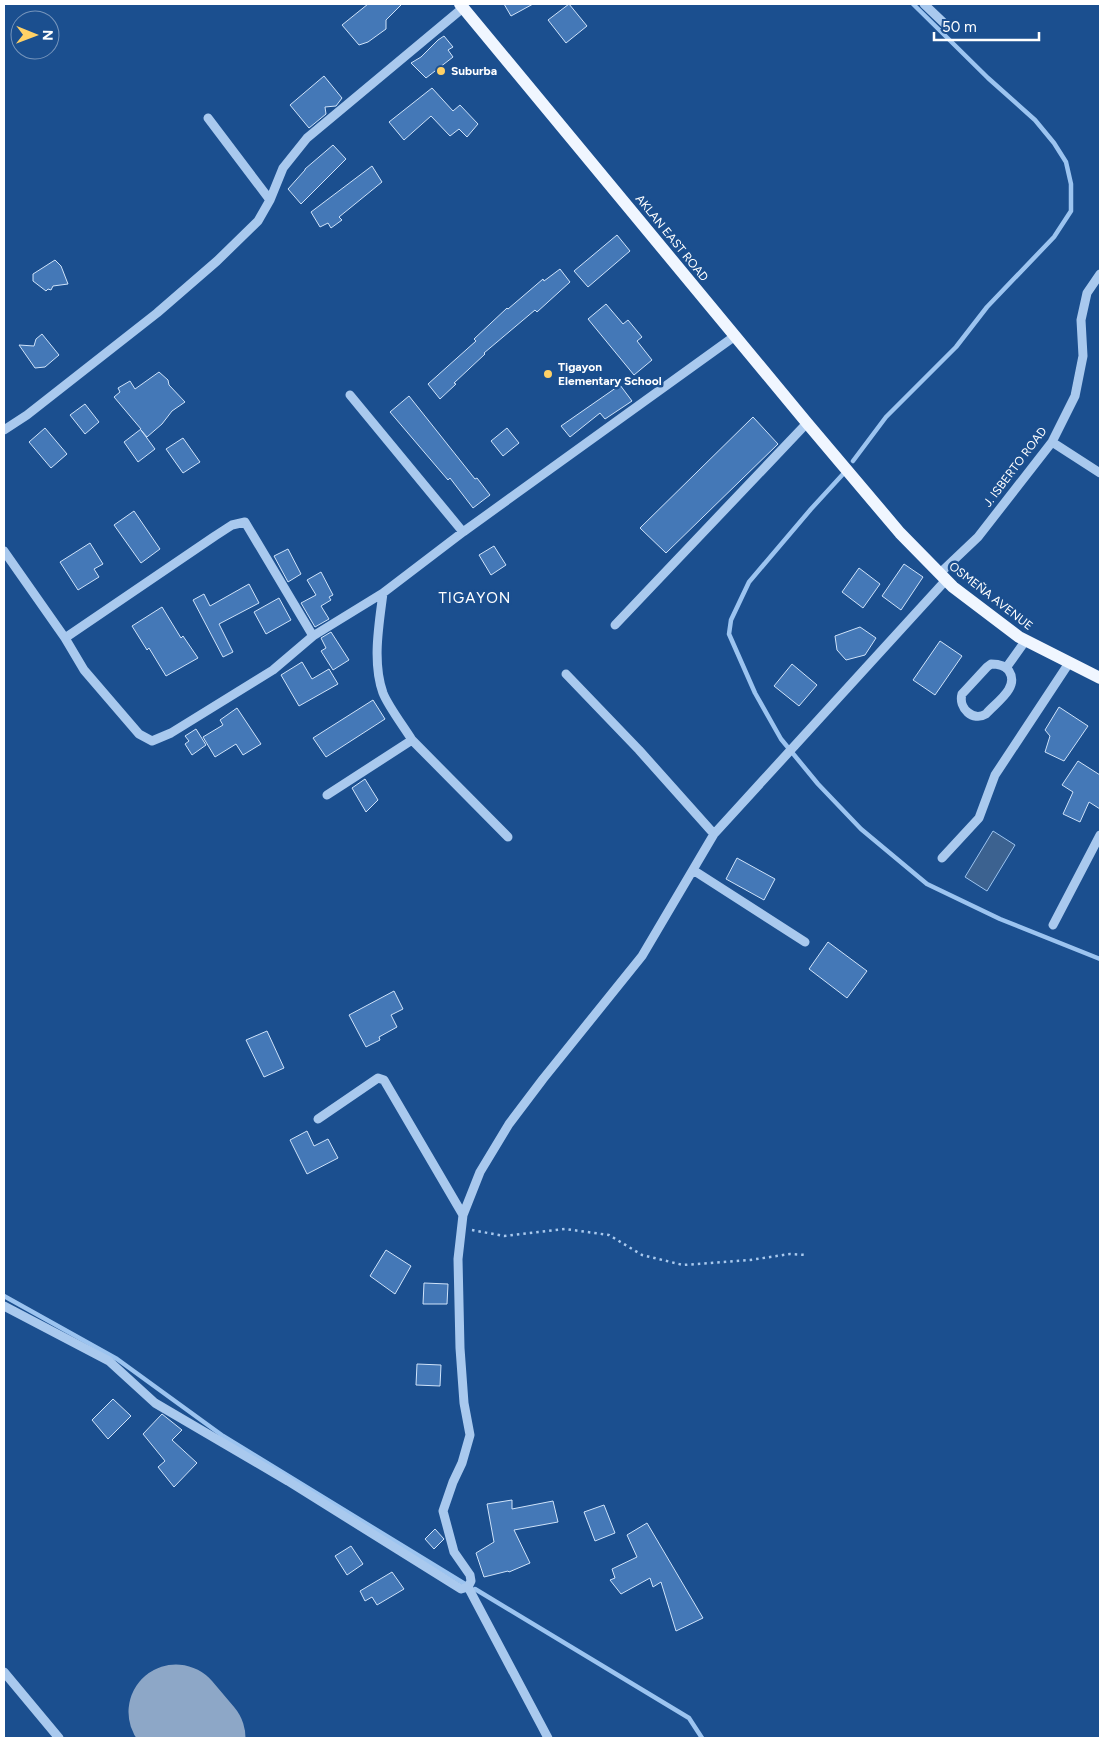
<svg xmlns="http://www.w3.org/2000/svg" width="1104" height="1742" viewBox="0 0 1104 1742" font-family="Figtree,sans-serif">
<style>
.water{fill:#3c6290;stroke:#9cc4f0}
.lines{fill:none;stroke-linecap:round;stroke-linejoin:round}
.stream{stroke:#9cc4f0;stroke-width:4.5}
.runway{stroke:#8da7c7;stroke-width:95}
.building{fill:#4478b7;stroke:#cfe3fa}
.path{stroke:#a9c9ee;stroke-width:2.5;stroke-dasharray:2.5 4;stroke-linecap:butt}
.minor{stroke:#a9c9ee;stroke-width:9}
.major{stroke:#f0f6ff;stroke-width:12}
.poi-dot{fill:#ffd166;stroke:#1b4f8f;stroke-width:2}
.labels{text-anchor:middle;stroke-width:5;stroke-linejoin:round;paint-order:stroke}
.poi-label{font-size:12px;font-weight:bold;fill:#fff;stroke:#1b4f8f;text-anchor:start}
.street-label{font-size:12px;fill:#fff;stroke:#1b4f8f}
.quarter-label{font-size:15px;letter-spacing:1px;fill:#fff;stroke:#1b4f8f}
</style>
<rect width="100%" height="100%" fill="#1b4f8f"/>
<path class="water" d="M993,831L1015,845L987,891L965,877Z"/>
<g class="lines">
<path class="stream" d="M853,461L886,417L956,347L987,307L1054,237L1071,211V184L1066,162L1054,143L1035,120L988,78L913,4
M844,473L811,509L749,582L731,620L729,634L755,693L781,739L818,784L861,829L927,884L1000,919L1100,959
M4,1296L117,1359L223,1436L465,1584
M475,1589L689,1718L702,1738"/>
<path class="runway" d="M176,1712L198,1738"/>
</g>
<path class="building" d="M368,4H402L386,20V29L368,42L359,45L342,25Z
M504,4H533L511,16Z
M569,4L587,26L566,43L548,20Z
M444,36L453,47L448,50L453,57L426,78L411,63L421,57L438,40Z
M324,76L342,98L336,106L325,107L326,114L309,128L290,105Z
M432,88L453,111L460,105L478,124L467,137L459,129L450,136L431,116L404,140L389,122Z
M333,145L346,159L301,204L288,189L305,170V169Z
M372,166L382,182L339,217L342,220L331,228L328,223L320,227L311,212Z
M617,235L630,251L588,287L574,271Z
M55,260L61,266L68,284L53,286L51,290L48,289L46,291L33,281V274Z
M560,269L570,282L537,312L535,310L484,353L485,354L454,383L456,384L440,399L428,384L476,341L474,339L507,308L508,309L543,279L544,281Z
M606,304L623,324L628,320L642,337L637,341L652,360L634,375L588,319Z
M42,334L59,355L45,367L35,368L19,345L34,346L36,339Z
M159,372L168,380L169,385L185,402L172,411L162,424L147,437L141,430L155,449L138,462L124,442L141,429L114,397L120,392L118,388L130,381L135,389Z
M620,385L632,401L605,419L600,413L570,437L561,426Z
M409,396L475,479L477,478L490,495L473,508L450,478L448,480L390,412Z
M85,404L99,422L85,434L70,415Z
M753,417L778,444L666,553L640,528Z
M45,428L67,454L51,468L29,442Z
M507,428L519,443L503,456L491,441Z
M183,438L200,462L183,473L166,449Z
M134,511L160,549L141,563L114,525Z
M90,543L103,564L94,569L99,577L78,590L60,562Z
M494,546L506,565L491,575L479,555Z
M288,549L301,574L288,582L274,556Z
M904,564L923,577L901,610L882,596Z
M859,568L880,584L863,608L842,592Z
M321,572L333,595L329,597L331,600L321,606L329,619L315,627L301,603L316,595L307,580Z
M249,584L259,603L219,624L233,652L223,657L193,600L204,594L210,606Z
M279,598L291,620L266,634L254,612Z
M162,607L181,638L183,636L198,658L166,676L149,648L147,650L132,626Z
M860,627L876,638L865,655L846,660L837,650L835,636Z
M331,632L349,660L333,670L321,651L326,648L321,638Z
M940,641L962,656L935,695L913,680Z
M302,662L312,679L329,669L338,684L299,706L281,675Z
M792,664L817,685L799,706L774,686Z
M373,700L385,719L326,757L313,738Z
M1059,707L1088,726L1064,761L1045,752L1050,736L1045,730Z
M237,708L261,744L243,755L236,744L215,757L203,737L223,725L220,720Z
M196,729L206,745L192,755L185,744L189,741L185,736Z
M1078,761L1100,775V809L1089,802L1080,822L1063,814L1073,792L1062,785Z
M365,779L378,800L366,812L352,788Z
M737,858L775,879L764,900L726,879Z
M828,942L867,971L847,998L809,969Z
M394,991L403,1009L391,1015L397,1027L379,1037L380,1040L366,1047L349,1015Z
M267,1031L284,1068L264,1077L246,1040Z
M307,1131L314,1146L328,1139L338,1158L307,1174L290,1140Z
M386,1250L411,1266L395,1294L370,1276Z
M424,1283L448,1284L447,1304H423Z
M417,1364L441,1365L440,1386L416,1385Z
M113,1399L131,1416L108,1439L92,1420Z
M162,1414L182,1430L172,1440L197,1463L174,1487L158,1467L165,1461L143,1434Z
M512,1500V1509L553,1501L558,1522L514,1530L530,1563L509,1572L508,1571L484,1577L476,1553L494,1542L487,1504Z
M604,1505L615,1533L595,1541L584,1512Z
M647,1523L703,1618L676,1631L661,1582L653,1587L650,1578L621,1594L610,1580L615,1578L612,1569L637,1557L627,1535Z
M435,1529L444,1539L434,1549L425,1539Z
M351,1546L363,1564L347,1575L335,1556Z
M392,1572L404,1589L377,1605L372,1597L365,1601L360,1591Z"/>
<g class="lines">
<path class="path" d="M472,1230L504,1236L565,1229L609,1235L642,1255L683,1265L750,1260L790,1254L806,1255"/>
<path class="minor" d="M924,4L946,25
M208,118L270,200
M350,395L463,532
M4,430L27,415L157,313L217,261L258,221L270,200L283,168L307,138L464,7
M1052,442L1100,473
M4,551L65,638L84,670L139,734L152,741L171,733L273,670L313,636L383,593L463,532L735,336
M939,574L978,537L1052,442L1075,396L1083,356L1081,320L1087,293L1100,274
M615,625L807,423
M65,638L215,536L232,525L245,522L313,636
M991,664C998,664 1005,665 1009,671C1020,688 995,703 986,714C973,722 958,708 962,694L987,667Z
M1006,668L1026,640
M566,674L639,750L714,834
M412,740L508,837
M327,795L412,740C404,727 388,706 383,693C372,662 379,625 383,593
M942,858L979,818L995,775L1069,663
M693,870L805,942
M1053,925L1100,835
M318,1119L378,1078L384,1080L463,1215
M4,1306L109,1361L155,1403L288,1481L461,1589L468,1587L471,1581L470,1575L454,1552L443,1511L453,1482L462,1463L470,1435L464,1403L460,1348L458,1259L463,1215L480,1172L509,1124L543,1079L642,956L714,834L946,580
M468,1587L548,1738
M4,1672L59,1738"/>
<path class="major" d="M460,4L807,423L900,533L953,587L1019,637L1100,678"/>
</g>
<g class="poi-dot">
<circle cx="441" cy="71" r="5"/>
<circle cx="548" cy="374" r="5"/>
</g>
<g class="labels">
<g class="poi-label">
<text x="451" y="75">Suburba</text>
<text x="558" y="371">Tigayon<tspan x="558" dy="14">Elementary School</tspan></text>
</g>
<g class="street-label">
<text transform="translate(672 238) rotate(51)" y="4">AKLAN EAST ROAD</text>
<text transform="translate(1015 467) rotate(-53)" y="4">J. ISBERTO ROAD</text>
<text transform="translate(991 596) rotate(38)" y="4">OSMEÑA AVENUE</text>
</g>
<g class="quarter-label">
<text x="475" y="603">TIGAYON</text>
</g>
</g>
<rect width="1104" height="1742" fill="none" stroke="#ffffff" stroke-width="10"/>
<g transform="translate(35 35) rotate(91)"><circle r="24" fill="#1b4f8f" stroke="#7695bc"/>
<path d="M0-4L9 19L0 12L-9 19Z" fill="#ffd166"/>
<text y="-8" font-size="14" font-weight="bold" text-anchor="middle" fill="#ffffff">N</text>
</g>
<path d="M934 32v8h105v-8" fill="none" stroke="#ffffff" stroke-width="2.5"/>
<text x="942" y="32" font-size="15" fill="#ffffff" stroke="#1b4f8f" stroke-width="4" paint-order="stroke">50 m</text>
</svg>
